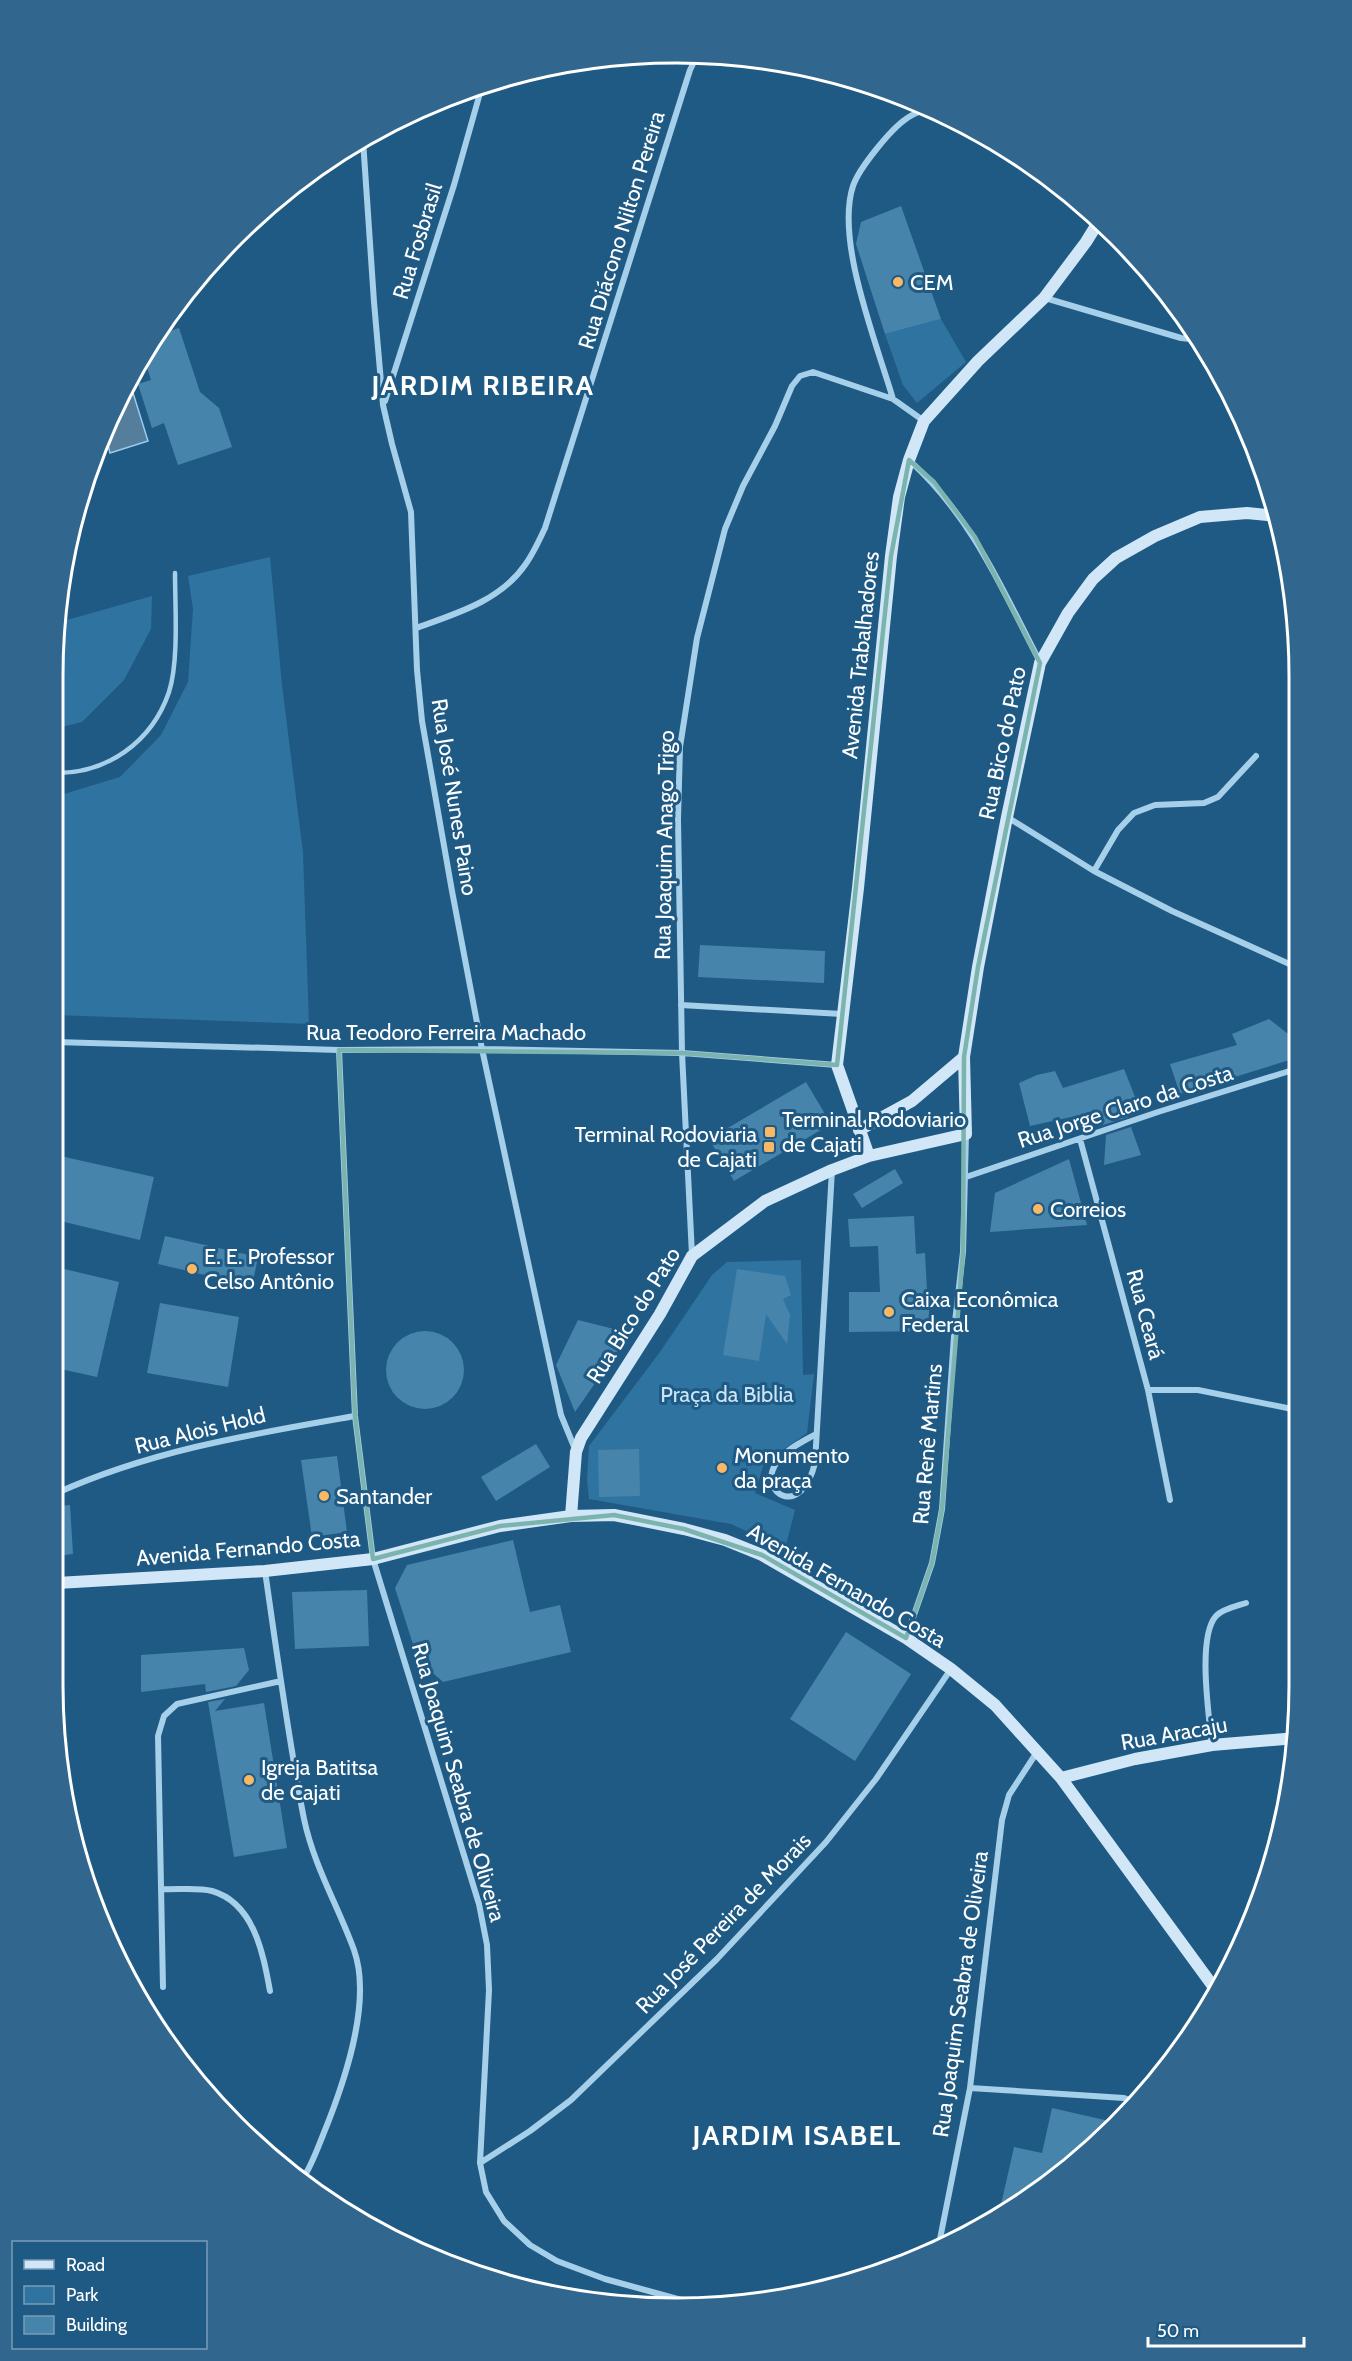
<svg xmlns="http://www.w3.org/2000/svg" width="1352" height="2361" viewBox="0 0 1352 2361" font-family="Cabin,sans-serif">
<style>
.green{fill:#2f73a0}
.water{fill:#547e9b;stroke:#9acbeb;stroke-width:1.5}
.building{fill:#4784ac}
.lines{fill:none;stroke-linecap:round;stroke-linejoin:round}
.lane{stroke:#a6cfe9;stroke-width:4.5}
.street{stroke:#a6cfe9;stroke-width:6}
.secondary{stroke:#d1e7f7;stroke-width:12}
.marked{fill:none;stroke:#7bb4af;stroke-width:4.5;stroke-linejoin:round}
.poi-dot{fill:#f8b866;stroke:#1f5a84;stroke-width:2}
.labels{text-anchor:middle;stroke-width:6;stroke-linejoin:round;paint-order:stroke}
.street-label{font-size:22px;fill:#fff;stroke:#1f5a84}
.poi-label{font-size:22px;fill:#fff;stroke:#1f5a84;text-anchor:start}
.park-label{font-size:22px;fill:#cbe5f7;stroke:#1f5a84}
.district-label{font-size:28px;font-weight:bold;letter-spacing:1.5px;fill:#fff;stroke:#1f5a84}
.rim{fill:none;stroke:#fff;stroke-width:3}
</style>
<rect width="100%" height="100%" fill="#1f5a84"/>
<path class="green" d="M941,319L966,362L917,403L903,385L885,334Z
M270,557L282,685L303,853L309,1024L55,1015L54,797L120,777L161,735L188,682L193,609L188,576Z
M152,596L151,629L124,680L82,722L54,729V636L56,623Z
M801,1260L803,1375L814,1374L807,1433L764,1463L755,1493L795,1510L785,1549L731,1524L589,1499L587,1480L589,1446L660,1352L712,1275L727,1262Z"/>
<path class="water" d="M129,380L148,441L110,453L106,437Z"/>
<path class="building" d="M901,206L941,319L885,334L856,244L861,222Z
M179,328L200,392L219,408L232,447L178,465L164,423L152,428L138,384L151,380L143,355L157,335Z
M700,945L825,951L824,983L698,977Z
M1269,1019L1292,1037L1296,1034V1058L1180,1094L1170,1064L1237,1045L1232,1034Z
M1124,1069L1139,1107L1126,1111L1128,1117L1103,1125L1098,1111L1030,1126L1019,1083L1037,1075L1055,1071L1063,1088Z
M806,1082L831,1124L734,1181L709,1139Z
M1131,1127L1141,1155L1104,1165L1106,1135Z
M56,1155L154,1177L140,1240L56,1220Z
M1069,1159L1087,1225L990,1232L995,1193Z
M895,1169L903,1183L862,1208L853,1194Z
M914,1216L916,1254L925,1253L927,1291H929V1331L849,1332V1292H880L878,1246L850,1247L848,1219Z
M165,1236L258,1257L252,1286L158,1264Z
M56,1267L119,1282L97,1377L56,1368Z
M737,1269L785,1276L791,1295L783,1299L790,1315L787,1344L766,1314L759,1361L723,1355Z
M160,1303L239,1317L228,1387L147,1373Z
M578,1320L630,1333L575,1412L556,1365Z
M386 1370a39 39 0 1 1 78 0a39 39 0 1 1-78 0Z
M536,1444L550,1467L496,1501L481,1477Z
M639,1449L640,1496L599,1497L598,1450Z
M337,1456L347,1532L312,1537L301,1460Z
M70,1505L73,1554L57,1556V1506Z
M513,1540L530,1612L560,1605L571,1652L443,1682L418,1660L395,1588L407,1565Z
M367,1590L369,1646L295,1649L292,1592Z
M846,1632L911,1674L855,1761L790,1719Z
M244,1648L249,1670L236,1686L206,1692L205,1684L141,1692V1655Z
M225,1699L215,1711L264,1703L287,1848L234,1857L208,1702Z
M1052,2108L1118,2123L1087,2154L998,2218L1014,2147L1042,2153Z"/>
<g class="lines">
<path class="lane" d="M54,773C107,774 152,742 169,692C179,661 175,606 175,573"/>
<path class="street" d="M363,140L374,302L383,405L392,444L411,512L417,670L422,721L452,891L482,1049L561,1415L575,1449
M1045,298L1181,338L1200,340
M893,399C877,344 835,241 853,186C859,168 891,129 906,119C912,114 920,112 927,108
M385,401L454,185L482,86
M910,461C972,517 1002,589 1040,662
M416,628C455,614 500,601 525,565C533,554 539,541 545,528L690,70L697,56
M1007,817L1094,871L1172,911L1296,967
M1094,871L1118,830L1134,813L1155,805L1204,803L1218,797L1256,756
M681,1005L842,1014
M55,1042L339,1050L482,1049L682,1053L837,1065
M339,1050L355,1416L373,1559L479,1904L487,1945L489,1990L480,2163L486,2192L504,2221L530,2245L557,2261L605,2279L707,2307
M1080,1139L1148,1390L1170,1500
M966,1177L1158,1112L1296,1069
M692,1255L682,1053L678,819L680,747L697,638L725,529L743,486L775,426L792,386L800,376L813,372L893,399L924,421
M1148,1390H1198L1297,1410
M816,1434C802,1442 784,1450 775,1465C759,1493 801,1520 815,1463L832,1170
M57,1493C152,1450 253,1434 355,1416
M265,1571C277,1654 288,1737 304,1819C314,1866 338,1906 354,1950C373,2003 343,2086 323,2135C317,2150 311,2167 302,2180
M906,1638L932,1563L942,1509L955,1322L963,1252L966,1134
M1212,1745C1209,1716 1197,1637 1216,1616C1222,1609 1237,1606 1246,1603
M161,1889C177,1890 197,1887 212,1891C254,1903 263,1953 270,1991
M163,1987L158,1736L164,1716L177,1704L281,1681
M970,2088L1124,2098L1138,2103
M480,2163L530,2131L571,2100L717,1959L826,1842L876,1779L951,1669
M938,2249L970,2088L1002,1820L1009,1795L1037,1752"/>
<path class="secondary" d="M859,1130L912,1101L964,1057
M869,1156L837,1065L858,888L891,556L899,497L909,460L924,421L978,361L1044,298L1086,242L1099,221
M571,1516L576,1452L581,1438L660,1314L692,1256L765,1201L832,1170L869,1156L966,1134L964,1057L978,967L1007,817L1040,663L1068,613L1093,579L1116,558L1155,536L1200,517L1247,513L1276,516
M57,1583L265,1571L373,1559L500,1526L571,1516L614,1515L684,1529L725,1540L762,1555L906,1638L951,1669L995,1705L1061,1778L1218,1993
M1061,1778L1135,1759L1212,1745L1296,1738"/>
</g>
<path class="marked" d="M909,460L934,482L975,537L1040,663L978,967L964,1057L963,1252L942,1509L932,1563L906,1638L762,1555L684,1529L614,1515L500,1526L373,1559L355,1416L339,1050L682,1053L837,1065L891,556Z"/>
<g class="poi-dot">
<circle cx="898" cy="282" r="6"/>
<rect x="764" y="1126" width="12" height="12" rx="3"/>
<rect x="763" y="1141" width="12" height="12" rx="3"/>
<circle cx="1038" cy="1209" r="6"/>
<circle cx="192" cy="1269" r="6"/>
<circle cx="889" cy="1312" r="6"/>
<circle cx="722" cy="1468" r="6"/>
<circle cx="324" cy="1496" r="6"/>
<circle cx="249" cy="1780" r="6"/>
</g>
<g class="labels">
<g class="street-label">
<text transform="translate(621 230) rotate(-73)" y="8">Rua Diácono Nilton Pereira</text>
<text transform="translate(417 241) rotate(-73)" y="8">Rua Fosbrasil</text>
<text transform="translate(860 655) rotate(-84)" y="8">Avenida Trabalhadores</text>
<text transform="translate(1002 743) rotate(-78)" y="8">Rua Bico do Pato</text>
<text transform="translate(455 797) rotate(81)" y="8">Rua José Nunes Paino</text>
<text transform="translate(664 845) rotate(-89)" y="8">Rua Joaquim Anago Trigo</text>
<text x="446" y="1040">Rua Teodoro Ferreira Machado</text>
<text transform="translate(1125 1106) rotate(-18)" y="8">Rua Jorge Claro da Costa</text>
<text transform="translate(1146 1314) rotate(75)" y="8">Rua Ceará</text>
<text transform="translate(633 1315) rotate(-58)" y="8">Rua Bico do Pato</text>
<text transform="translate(200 1430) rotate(-14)" y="8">Rua Alois Hold</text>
<text transform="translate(927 1444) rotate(-85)" y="8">Rua Renê Martins</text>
<text transform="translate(248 1548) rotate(-5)" y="8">Avenida Fernando Costa</text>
<text transform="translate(847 1585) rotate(30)" y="8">Avenida Fernando Costa</text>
<text transform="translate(1174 1733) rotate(-10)" y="8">Rua Aracaju</text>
<text transform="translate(459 1782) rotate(74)" y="8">Rua Joaquim Seabra de Oliveira</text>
<text transform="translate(723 1923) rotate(-46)" y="8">Rua José Pereira de Morais</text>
<text transform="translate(960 1994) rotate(-82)" y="8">Rua Joaquim Seabra de Oliveira</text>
</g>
<g class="poi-label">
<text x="910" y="290">CEM</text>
<text x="782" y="1127">Terminal Rodoviario<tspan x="782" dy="25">de Cajati</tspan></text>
<text x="757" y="1142" text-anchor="end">Terminal Rodoviaria<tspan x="757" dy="25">de Cajati</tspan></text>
<text x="1050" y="1217">Correios</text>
<text x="204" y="1264">E. E. Professor<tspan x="204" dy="25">Celso Antônio</tspan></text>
<text x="901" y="1307">Caixa Econômica<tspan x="901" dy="25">Federal</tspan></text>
<text x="734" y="1463">Monumento<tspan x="734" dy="25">da praça</tspan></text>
<text x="336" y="1504">Santander</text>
<text x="261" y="1775">Igreja Batitsa<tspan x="261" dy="25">de Cajati</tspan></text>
</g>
<g class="park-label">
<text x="727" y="1402">Praça da Biblia</text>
</g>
<g class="district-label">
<text x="483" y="395">JARDIM RIBEIRA</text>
<text x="797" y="2145">JARDIM ISABEL</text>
</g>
</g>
<path d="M0 0H1352V2361H0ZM676 63H676A613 613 0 0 1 1289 676V1685A613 613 0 0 1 676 2298H676A613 613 0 0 1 63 1685V676A613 613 0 0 1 676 63Z" fill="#31678e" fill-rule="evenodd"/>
<path class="rim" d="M676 63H676A613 613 0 0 1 1289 676V1685A613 613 0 0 1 676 2298H676A613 613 0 0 1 63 1685V676A613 613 0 0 1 676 63Z"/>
<rect x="12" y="2241" width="195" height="108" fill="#1f5a84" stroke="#799cb5" stroke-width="1.5"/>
<rect x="24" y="2260" width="30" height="9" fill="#d1e7f7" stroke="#799cb5" stroke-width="1.5"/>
<text x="66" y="2271" font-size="18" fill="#ffffff">Road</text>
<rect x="24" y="2286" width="30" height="18" fill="#2f73a0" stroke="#799cb5" stroke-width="1.5"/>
<text x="66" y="2301" font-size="18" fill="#ffffff">Park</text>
<rect x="24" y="2316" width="30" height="18" fill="#4784ac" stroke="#799cb5" stroke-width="1.5"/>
<text x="66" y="2331" font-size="18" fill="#ffffff">Building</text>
<path d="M1148 2337v9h156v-9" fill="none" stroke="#ffffff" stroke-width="3"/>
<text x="1157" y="2337" font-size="18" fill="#ffffff" stroke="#1f5a84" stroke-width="4.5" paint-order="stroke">50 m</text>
</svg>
